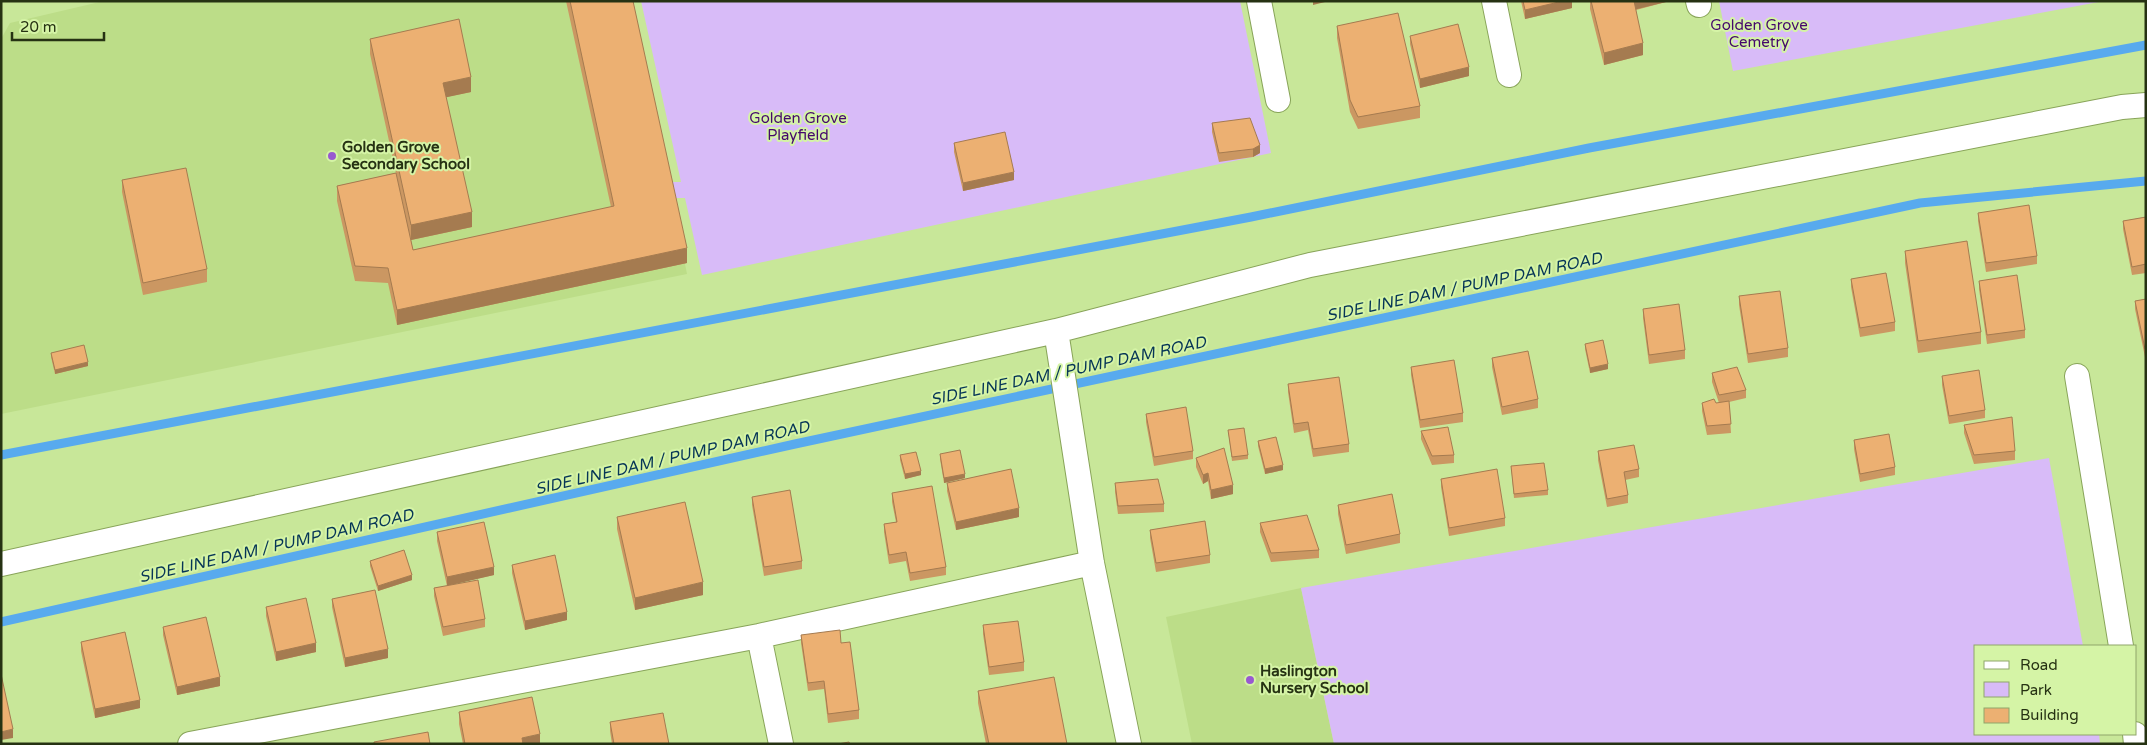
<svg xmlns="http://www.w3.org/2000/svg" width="2147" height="745" viewBox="0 0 2147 745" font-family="'Varela Round',sans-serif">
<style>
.built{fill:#bcdd88}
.green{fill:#d8bbf8}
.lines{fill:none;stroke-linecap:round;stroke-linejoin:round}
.stream{stroke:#58aaee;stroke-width:9}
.minor-casing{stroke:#88a459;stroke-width:26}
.minor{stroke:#fff;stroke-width:24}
.wall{fill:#cb9762}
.shaded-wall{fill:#a57b50}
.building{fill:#ecb072;stroke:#a57b50}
.poi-dot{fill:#9859d0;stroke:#d5f4a6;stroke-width:2}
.labels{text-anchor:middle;stroke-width:4;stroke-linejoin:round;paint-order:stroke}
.park-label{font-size:15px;fill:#45086c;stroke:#d5f4a6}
.poi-label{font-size:15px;font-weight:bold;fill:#263213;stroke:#d5f4a6;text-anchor:start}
.water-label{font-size:16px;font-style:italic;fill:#063556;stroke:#d5f4a6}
</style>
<rect width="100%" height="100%" fill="#c8e799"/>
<path class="built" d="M104,1H632L687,274L1,414V39L10,23Z
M1301,588L1334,744H1192L1166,617Z"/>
<path class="green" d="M641,1H1240L1271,153L702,275L685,198H673L670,182H681Z
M1719,1H2104L1733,71Z
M2049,458L2083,646H1976V734H2099L2100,744H1334L1301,588Z"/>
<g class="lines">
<path class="stream" d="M1,455L1251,217L1589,148L2146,45
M1,622L795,444L1920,203L2146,181"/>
<g class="minor-casing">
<path id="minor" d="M1259,1L1278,100
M1494,1L1509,75
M1698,1L1699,5
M1056,331L1092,563L1129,744
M2077,376L2121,646
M1,564L1056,331L1310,265L2122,107L2146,105
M759,636L781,744
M2135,734L2136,744
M190,744L759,636L1092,563"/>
</g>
<use href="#minor" class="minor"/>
</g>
<path class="wall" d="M566,1H633L687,263L397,325L388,283L355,281L337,201V186L396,173L370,54V39L471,92L446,97L472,227L411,240L413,250L611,207Z
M1521,1H1572V8L1525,19Z
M1590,1H1666V2L1636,10L1643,55L1604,65L1590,9Z
M1337,26L1420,106V118L1358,129L1350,112L1337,38Z
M1410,36L1469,76L1420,88L1410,44Z
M1212,123L1260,145V153L1253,157L1219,162L1212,132Z
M954,143L1014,180L963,191L954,152Z
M122,180L207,269V282L143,295L122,192Z
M1978,213L2037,256V264L1986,272L1978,221Z
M2146,217V273L2132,275L2123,229V221Z
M1905,251L1981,332V344L1918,353L1905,263Z
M1851,279L1895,322V331L1860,337L1851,287Z
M1979,281L2025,330V338L1987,344L1979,289Z
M1739,296L1788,348V357L1748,363L1739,305Z
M2146,299V357H2145L2135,309V301Z
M1643,309L1685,350V359L1649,364L1643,318Z
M1585,344L1608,369L1590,373L1585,349Z
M51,353L88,366L55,374L51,357Z
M1492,358L1538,399V408L1502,415L1492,367Z
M1411,367L1463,413V422L1420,428L1411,375Z
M1712,373L1746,390V398L1729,402L1731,433L1707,435L1702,411V403H1719L1712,382Z
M1942,376L1985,410V418L1949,424L1942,385Z
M1288,384L1349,444V452L1313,457L1308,430L1294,433L1288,392Z
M1146,414L1193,451V459L1154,466L1146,422Z
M1964,425L2015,451V460L1974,464L1964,433Z
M1228,430L1248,455V459L1232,461Z
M1421,431L1454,455V463L1432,465L1421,439Z
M1854,440L1895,467V475L1860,482L1854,449Z
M1258,441L1283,470L1265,474L1258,446Z
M1598,451L1639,469V477L1625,480L1628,495V503L1607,507L1598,460Z
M940,454L965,478L944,483L940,459Z
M900,455L921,475L905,479L900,460Z
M1196,458L1233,494L1211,499L1208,481L1203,484L1196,467Z
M1511,466L1548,490V495L1514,498Z
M1441,479L1505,518V526L1449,536L1441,487Z
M947,483L1019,517L956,530L947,491Z
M1115,483L1164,504V512L1118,514L1115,492Z
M892,493L946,567V575L910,581L906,561L889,564L884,532V524L896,522L892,502Z
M752,497L802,561V569L764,576L752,505Z
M1338,505L1400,534V543L1346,554L1338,514Z
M617,517L703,595L635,610L617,529Z
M1260,523L1319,550V558L1271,562L1260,532Z
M1150,530L1210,555V563L1156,572L1150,538Z
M437,532L494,575L448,585L485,619V627L443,636L434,596V588L447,586L437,541Z
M370,561L412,580L378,591L370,566Z
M512,565L567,620L525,630L512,573Z
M332,599L388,658L345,667L332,607Z
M266,607L316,652L276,661L266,616Z
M983,625L1024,662V671L989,675L983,634Z
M163,627L220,686L177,695L163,635Z
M801,635L841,643L859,710V719L828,723L824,689L808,691L801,643Z
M81,642L140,708L95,718L81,651Z
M978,691L1067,744H986L978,703Z
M459,712L540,744H463L459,724Z
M610,722L669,744H612L610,731Z"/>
<path class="shaded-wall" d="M1313,1H1329L1313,5Z
M1563,1H1572V8L1525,19V10Z
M1633,1H1666V2L1633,10Z
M1643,43V55L1604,65V53Z
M1469,67V76L1420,88V79Z
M471,77V92L443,98V83Z
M1260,145V153L1253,157V149Z
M1014,172V180L963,191V183Z
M472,212V227L411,240V225Z
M687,248V263L397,325V310Z
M88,362V366L55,374V370Z
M1608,364V369L1590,373V368Z
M1283,465V470L1265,474V469Z
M921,471V475L905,479V474Z
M1208,473V481L1203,484V475Z
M965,474V478L944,483V478Z
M1233,485V494L1211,499V490Z
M1019,508V517L956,530V522Z
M494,567V575L447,586V577Z
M412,575V580L378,591V586Z
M703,582V595L635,610V598Z
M567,612V620L525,630V621Z
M316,643V652L276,661V652Z
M388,649V658L345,667V658Z
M220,677V686L177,695V687Z
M140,700V708L95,718V709Z
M13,729V738L1,740V732Z
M540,734V744H522V738Z"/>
<path class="building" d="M570,1H633L687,248L397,310L388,268L355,266L337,186L396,173L413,250L614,206Z
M1523,1H1563L1525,10Z
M1591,1H1634L1643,43L1604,53Z
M1398,13L1420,106L1358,117L1350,100L1337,26Z
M459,19L471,77L443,83L472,212L411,225L370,39Z
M1458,24L1469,67L1420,79L1410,36Z
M1250,118L1260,145L1253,149L1219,153L1212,123Z
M1005,132L1014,172L963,183L954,143Z
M186,168L207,269L143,283L122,180Z
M2029,205L2037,256L1986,263L1978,213Z
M2146,217V264L2132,267L2123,221Z
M1967,241L1981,332L1918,341L1905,251Z
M1886,273L1895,322L1860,328L1851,279Z
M2017,275L2025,330L1987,335L1979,281Z
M1780,291L1788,348L1748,354L1739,296Z
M2146,299V349H2145L2135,301Z
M1679,304L1685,350L1649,355L1643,309Z
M1603,340L1608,364L1590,368L1585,344Z
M84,345L88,362L55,370L51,353Z
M1528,351L1538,399L1502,407L1492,358Z
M1454,360L1463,413L1420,420L1411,367Z
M1737,367L1746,390L1719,395L1712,373Z
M1979,370L1985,410L1949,416L1942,376Z
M1339,377L1349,444L1313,449L1308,422L1294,424L1288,384Z
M1714,399L1716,403L1729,401L1731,424L1707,426L1702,403Z
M1186,407L1193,451L1154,457L1146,414Z
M2012,417L2015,451L1974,455L1964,425Z
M1448,427L1454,455L1432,456L1421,431Z
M1244,428L1248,455L1232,457L1228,430Z
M1889,434L1895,467L1860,474L1854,440Z
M1276,437L1283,465L1265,469L1258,441Z
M1634,445L1639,469L1624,472L1628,495L1607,499L1598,451Z
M1224,448L1233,485L1211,490L1208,473L1203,475L1196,458Z
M960,450L965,474L944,478L940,454Z
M916,452L921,471L905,474L900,455Z
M1544,463L1548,490L1514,494L1511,466Z
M1011,469L1019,508L956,522L947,483Z
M1497,469L1505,518L1449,528L1441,479Z
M1158,479L1164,504L1118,506L1115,483Z
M932,486L946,567L910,573L906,552L889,555L884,524L897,522L892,493Z
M790,490L802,561L764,567L752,497Z
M1392,494L1400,534L1346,545L1338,505Z
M685,502L703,582L635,598L617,517Z
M1307,515L1319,550L1271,553L1260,523Z
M1205,521L1210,555L1156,563L1150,530Z
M484,522L494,567L447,577L437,532Z
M404,550L412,575L378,586L370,561Z
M555,555L567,612L525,621L512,565Z
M478,580L485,619L443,627L434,588Z
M375,590L388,649L345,658L332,599Z
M306,598L316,643L276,652L266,607Z
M206,617L220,677L177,687L163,627Z
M1018,621L1024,662L989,667L983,625Z
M840,630L841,643L850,642L859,710L828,714L824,681L808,683L801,635Z
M125,632L140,700L95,709L81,642Z
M1,674L13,729L1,732Z
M1054,677L1067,744H989L978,691Z
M532,697L540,734L522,738L523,744H465L459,712Z
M663,713L669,744H614L610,722Z
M428,732L430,744H374V742Z
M849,742L850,744H838Z"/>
<g class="poi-dot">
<circle cx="332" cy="156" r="5"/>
<circle cx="1250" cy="680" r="5"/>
</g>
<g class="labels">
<g class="park-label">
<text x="1759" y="30">Golden Grove<tspan x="1759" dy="17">Cemetry</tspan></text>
<text x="798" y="123">Golden Grove<tspan x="798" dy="17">Playfield</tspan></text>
</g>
<g class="poi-label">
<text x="342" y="152">Golden Grove<tspan x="342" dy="17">Secondary School</tspan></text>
<text x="1260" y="676">Haslington<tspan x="1260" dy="17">Nursery School</tspan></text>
</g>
<g class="water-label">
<text transform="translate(1464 286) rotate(-12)" y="6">SIDE LINE DAM / PUMP DAM ROAD</text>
<text transform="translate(1068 370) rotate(-12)" y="6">SIDE LINE DAM / PUMP DAM ROAD</text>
<text transform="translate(672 457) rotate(-13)" y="6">SIDE LINE DAM / PUMP DAM ROAD</text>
<text transform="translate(276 545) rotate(-13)" y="6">SIDE LINE DAM / PUMP DAM ROAD</text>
</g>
</g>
<rect width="2147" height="745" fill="none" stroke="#263213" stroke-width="5"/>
<rect x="1974" y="645" width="162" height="90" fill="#d5f4a6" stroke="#8fa66b"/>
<rect x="1984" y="661" width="25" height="8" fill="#ffffff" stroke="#8fa66b"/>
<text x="2020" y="670" font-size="15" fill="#263213">Road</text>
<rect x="1984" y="682" width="25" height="15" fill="#d8bbf8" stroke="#8fa66b"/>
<text x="2020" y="695" font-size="15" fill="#263213">Park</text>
<rect x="1984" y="708" width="25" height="15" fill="#ecb072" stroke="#8fa66b"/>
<text x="2020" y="720" font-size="15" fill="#263213">Building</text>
<path d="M12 32v8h92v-8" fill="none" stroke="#263213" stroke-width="2.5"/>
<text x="20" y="32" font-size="15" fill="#263213" stroke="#d5f4a6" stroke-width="4" paint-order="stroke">20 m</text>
</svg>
